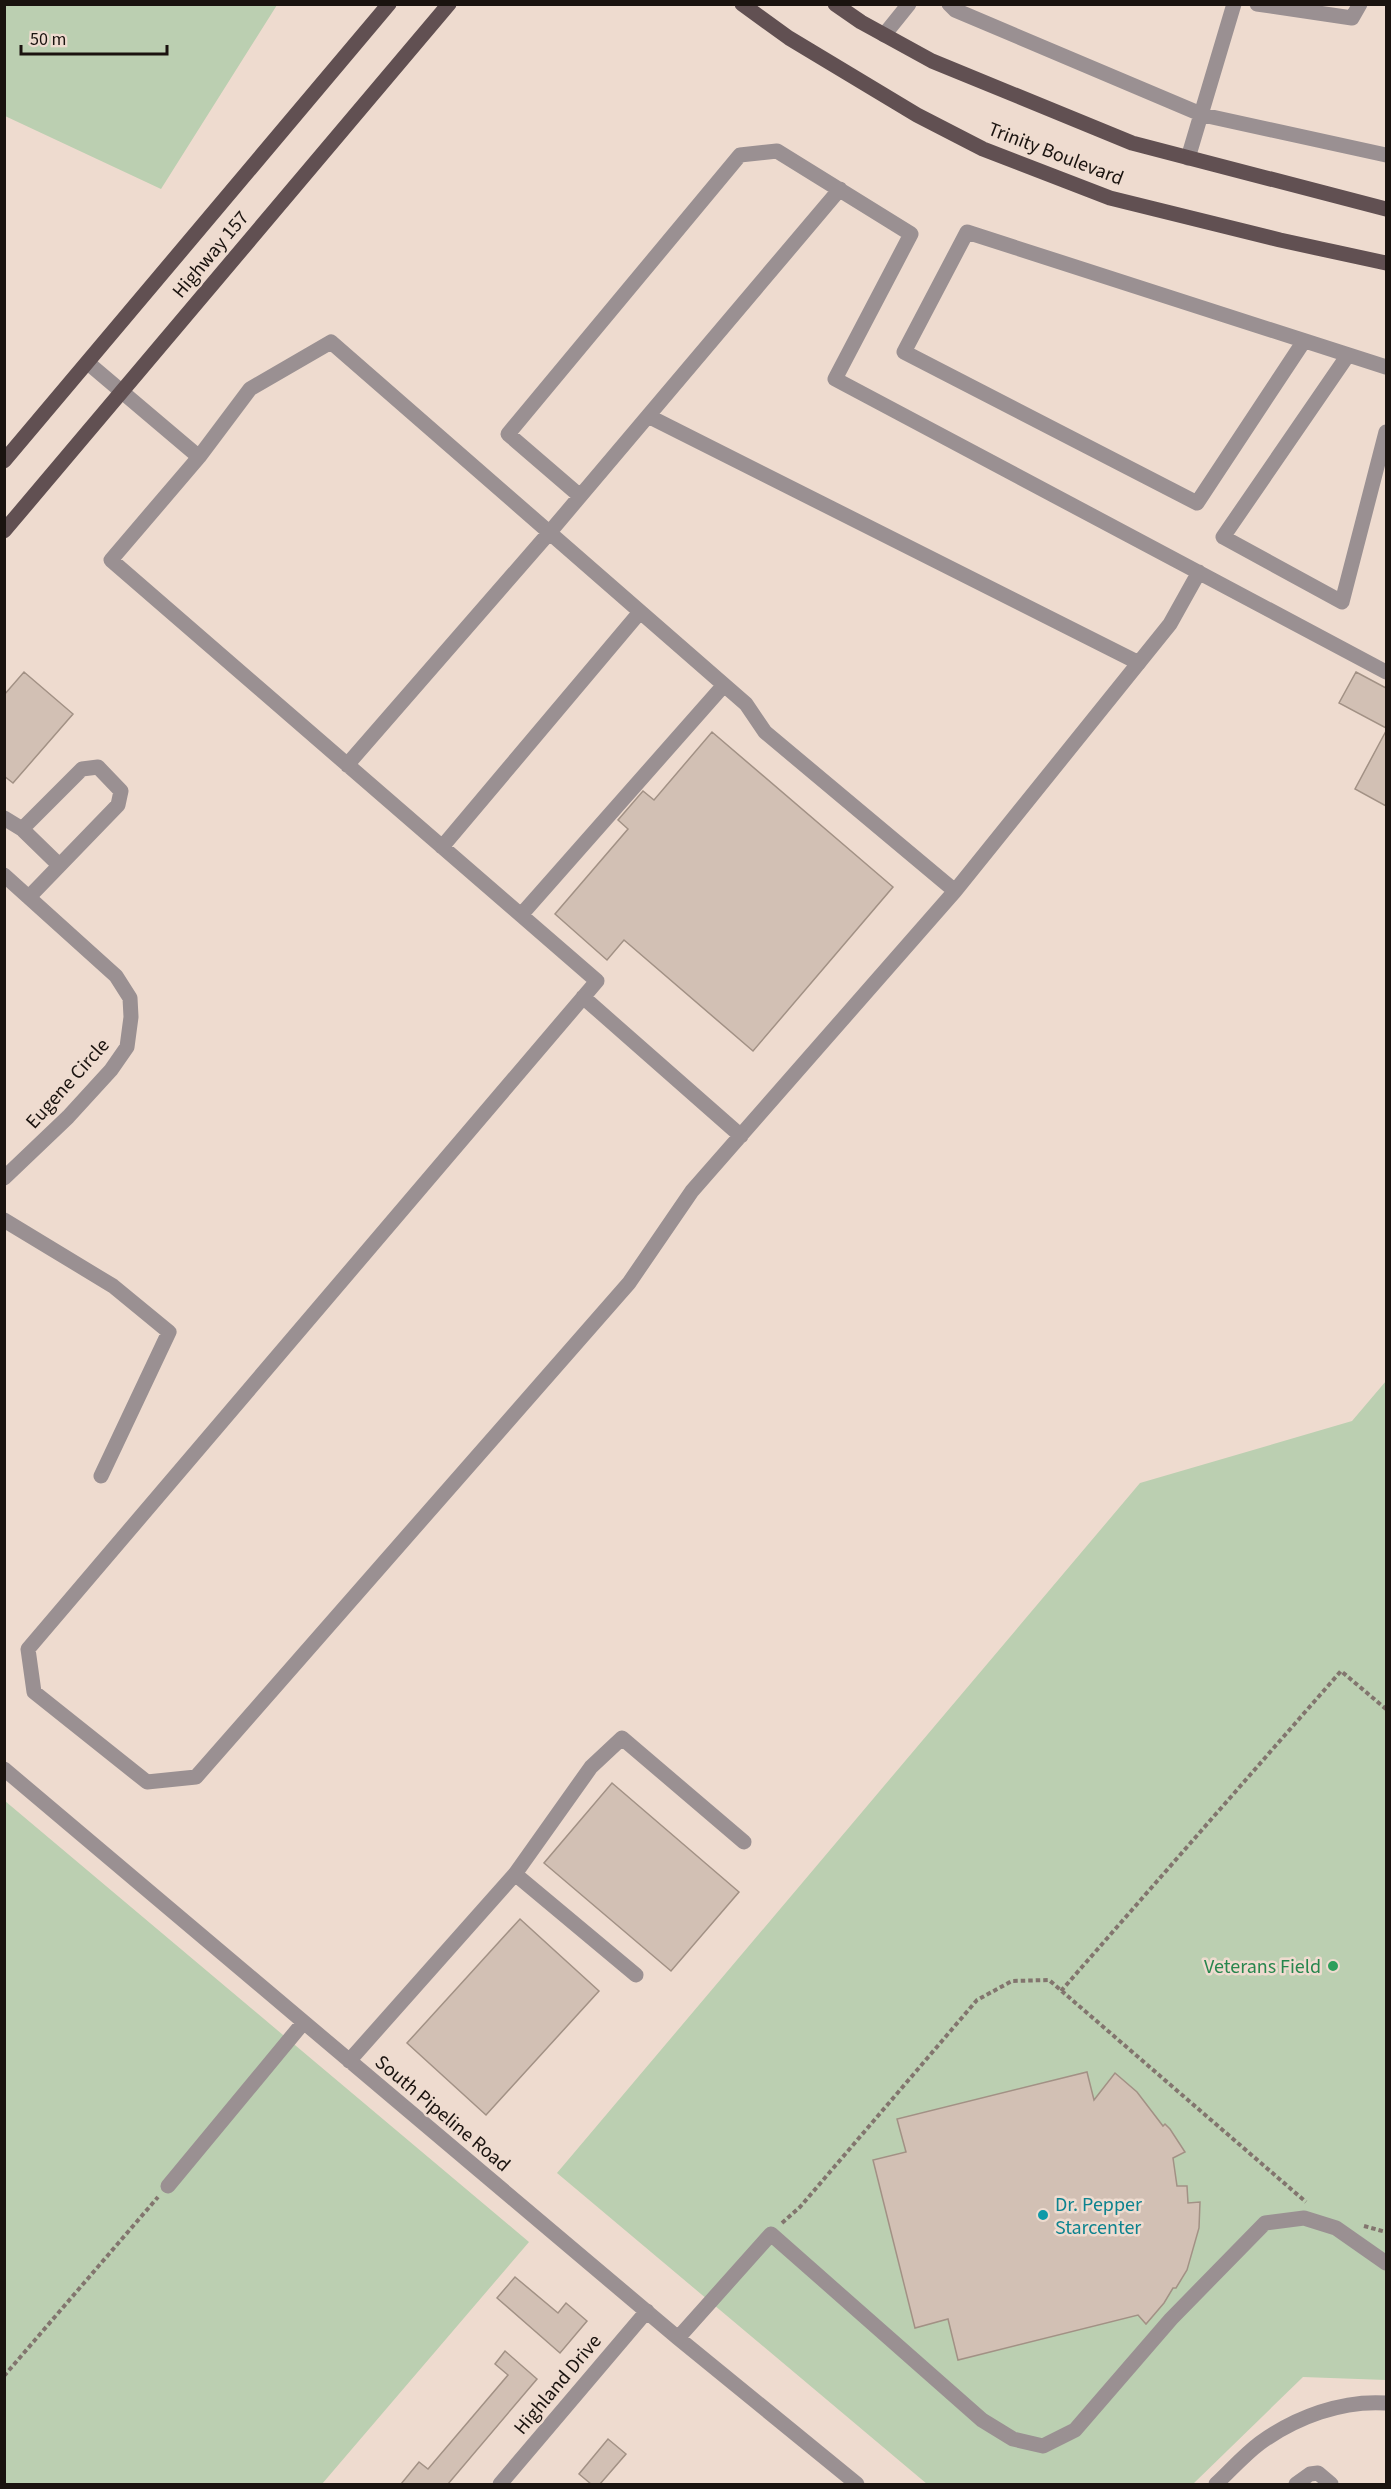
<svg xmlns="http://www.w3.org/2000/svg" width="1391" height="2489" viewBox="0 0 1391 2489" font-family="'Source Sans 3',sans-serif">
<style>
.green{fill:#bbcfb1}
.building{fill:#d2c0b4;stroke:#a29185;stroke-width:1.5}
.lines{fill:none;stroke-linecap:round;stroke-linejoin:round}
.path{stroke:#82756e;stroke-width:4;stroke-dasharray:4.5 3;stroke-linecap:butt}
.minor{stroke:#9a9092;stroke-width:15}
.major{stroke:#615052;stroke-width:15}
.leisure-dot{fill:#2e9e5b;stroke:#eedbcf;stroke-width:2}
.culture-dot{fill:#0f9aa8;stroke:#eedbcf;stroke-width:2}
.labels{text-anchor:middle;stroke-width:5;stroke-linejoin:round;paint-order:stroke}
.street-label{font-size:20px;fill:#1a130f;stroke:#eedbcf}
.leisure-label{font-size:20px;fill:#27864d;stroke:#eedbcf;text-anchor:end}
.culture-label{font-size:20px;fill:#0d838f;stroke:#eedbcf;text-anchor:start}
</style>
<rect width="100%" height="100%" fill="#eedbcf"/>
<path class="green" d="M5,4H276L277,5L161,189L5,116Z
M1386,1381V2380L1303,2377L1193,2484H927L557,2173L1140,1483L1352,1421Z
M5,1801L529,2242L322,2484H5Z"/>
<path class="building" d="M24,672L73,714L13,783L4,776V695Z
M1356,672L1386,688V728L1339,703Z
M1386,731V806L1355,789Z
M712,732L893,887L753,1051L624,940L607,960L555,914L628,829L618,820L643,791L654,800Z
M612,1783L739,1892L671,1971L544,1863Z
M520,1919L599,1991L486,2115L407,2043Z
M1087,2072L1094,2100L1115,2073L1137,2092L1163,2126L1165,2124L1170,2129L1185,2152L1173,2158L1177,2186H1187L1188,2203L1200,2202L1199,2228L1187,2270L1176,2288H1173L1164,2303L1146,2324L1138,2315L958,2360L948,2319L915,2328L873,2160L906,2152L897,2119Z
M515,2277L558,2313L566,2303L587,2321L560,2353L497,2298Z
M505,2351L537,2379L448,2484H401L419,2462L428,2469L508,2375L495,2364Z
M608,2439L626,2454L600,2484H591L579,2474Z"/>
<g class="lines">
<path class="path" d="M1061,1991L1341,1671L1386,1709
M782,2223L800,2207L977,2000L1012,1981L1049,1980L1306,2202
M1364,2226L1386,2232
M4,2376L158,2197"/>
<path class="minor" d="M949,4L955,10L1203,115L1386,155
M1257,4L1352,18L1360,4
M884,35L909,4
M1188,158L1234,4
M1304,341L1197,503L904,352L967,232L1386,367
M1348,355L1223,537L1342,602L1386,432
M88,363L199,457L111,560L597,981L28,1649L34,1692L147,1782L196,1777L629,1283L692,1191L955,891L765,732L746,704L331,342L250,389L199,457
M648,416L1139,663
M580,496L508,434L740,155L777,151L911,234L835,379L1386,672
M347,765L549,533L840,189
M4,818L22,829L82,769L98,767L121,791L118,805L29,897
M22,829L59,865
M442,847L640,612
M4,875L116,976L130,998L131,1017L127,1047L111,1070L68,1117L4,1178
M955,891L1170,624L1199,572
M521,915L724,685
M583,997L741,1136
M4,1220L113,1286L169,1332L101,1476
M4,1769L678,2338L857,2484
M515,1874L636,1975
M349,2061L515,1874L591,1767L622,1738L744,1842
M168,2186L303,2023
M678,2338L771,2234L982,2420L1013,2439L1043,2446L1075,2430L1171,2319L1265,2223L1304,2218L1336,2228L1386,2263
M500,2484L647,2311
M1216,2484C1230,2471 1244,2455 1260,2443C1296,2417 1342,2400 1386,2403
M1296,2484L1310,2474L1318,2473L1331,2484"/>
<path class="major" d="M742,4L789,38L917,115L983,149L1110,198L1280,240L1386,263
M835,4L861,22L932,61L1132,143L1386,209
M4,461L389,4
M4,531L449,4"/>
</g>
<circle class="leisure-dot" cx="1333" cy="1966" r="6"/>
<circle class="culture-dot" cx="1043" cy="2215" r="6"/>
<g class="labels">
<g class="street-label">
<text transform="translate(1056 153) rotate(21)" y="7">Trinity Boulevard</text>
<text transform="translate(210 254) rotate(-50)" y="7">Highway 157</text>
<text transform="translate(67 1083) rotate(-48)" y="7">Eugene Circle</text>
<text transform="translate(443 2113) rotate(40)" y="7">South Pipeline Road</text>
<text transform="translate(557 2384) rotate(-50)" y="7">Highland Drive</text>
</g>
<g class="leisure-label">
<text x="1321" y="1973">Veterans Field</text>
</g>
<g class="culture-label">
<text x="1055" y="2211">Dr. Pepper<tspan x="1055" dy="23">Starcenter</tspan></text>
</g>
</g>
<rect width="1391" height="2489" fill="none" stroke="#1a130f" stroke-width="12"/>
<path d="M21 45v9h146v-9" fill="none" stroke="#1a130f" stroke-width="3"/>
<text x="30" y="45" font-size="18" fill="#1a130f" stroke="#eedbcf" stroke-width="4.5" paint-order="stroke">50 m</text>
</svg>
